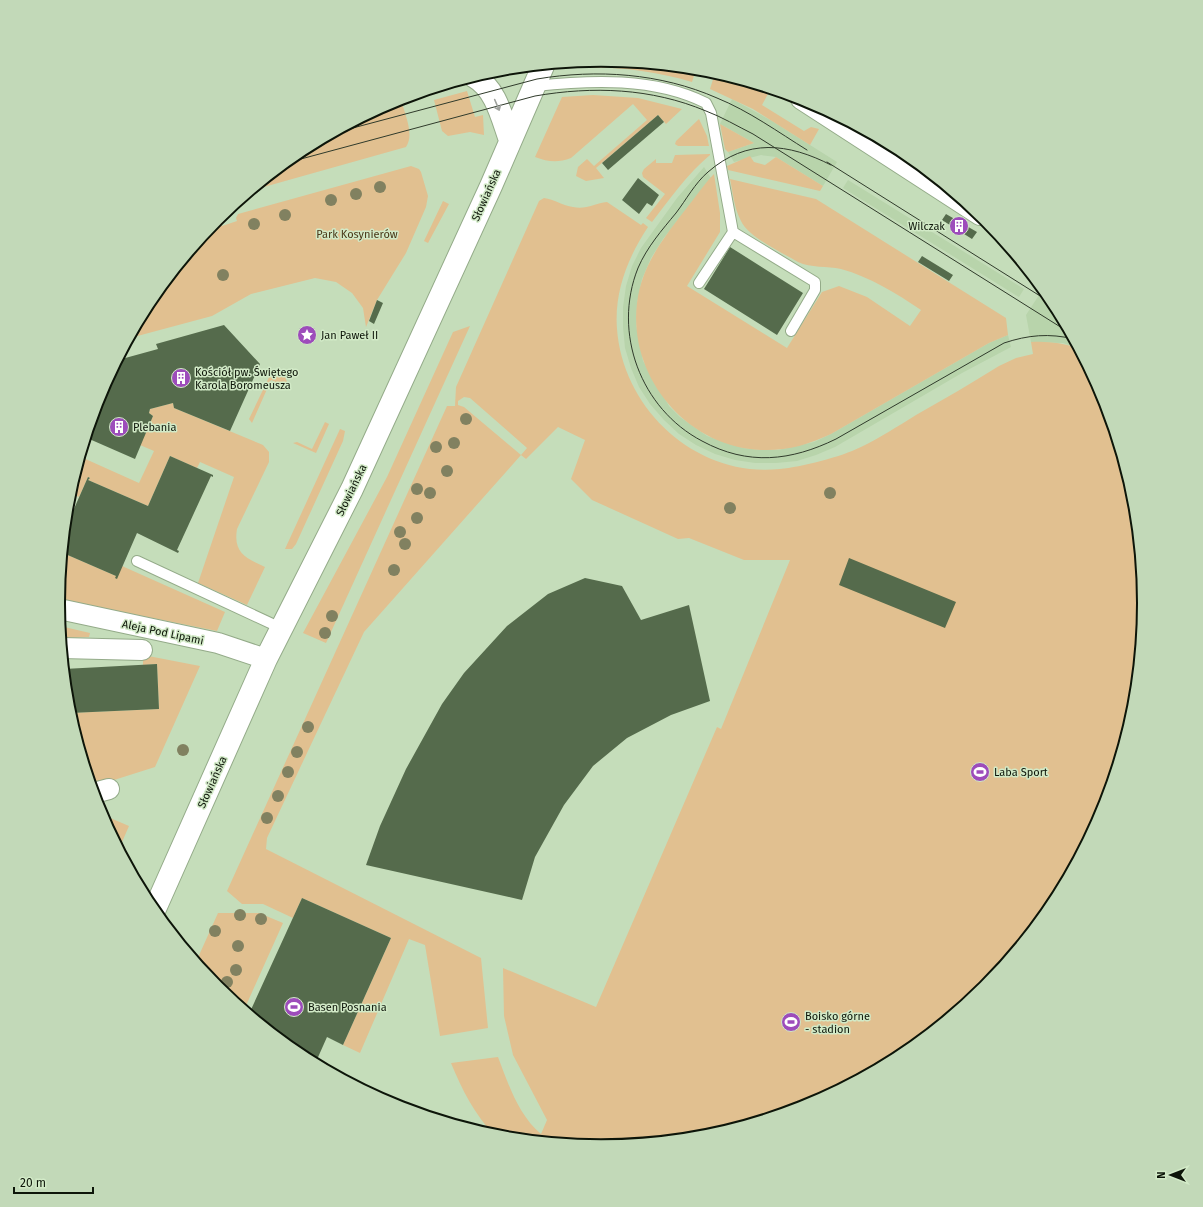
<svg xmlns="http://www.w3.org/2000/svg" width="1203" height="1207" viewBox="0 0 1203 1207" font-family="'Fira Sans',sans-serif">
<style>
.built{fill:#b8d4ab}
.green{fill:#e1c090;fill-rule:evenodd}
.building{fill:#556b4c}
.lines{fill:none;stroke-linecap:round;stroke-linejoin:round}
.lane-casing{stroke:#94ab89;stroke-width:12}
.street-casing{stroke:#94ab89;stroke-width:22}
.secondary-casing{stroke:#94ab89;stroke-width:24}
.lane{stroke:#fff;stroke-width:10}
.street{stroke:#fff;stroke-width:20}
.secondary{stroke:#fff;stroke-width:22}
.tram{stroke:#303b2b;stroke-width:1}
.tree{fill:#818160}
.oneway{stroke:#9ea19d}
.labels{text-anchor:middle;stroke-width:3;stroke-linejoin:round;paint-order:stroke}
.street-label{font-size:11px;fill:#0d1509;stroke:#d2eac7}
.poi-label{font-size:11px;fill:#0d1509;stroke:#d2eac7;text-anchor:start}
.park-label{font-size:11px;fill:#4a3617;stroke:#d2eac7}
.rim{fill:none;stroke:#0d1509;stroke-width:2}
</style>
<rect width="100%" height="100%" fill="#c5ddba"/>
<path class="built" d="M732,99L772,121L837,162L823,186L776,157L761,155L734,162L728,152L754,143L720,124Z
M704,167L711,178L663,239L651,258L642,279L637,303L636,325L643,361L669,406L680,417L707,436L743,448L760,450H778L814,442L831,434L989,343L1008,335L1011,347L962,373L835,447L816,455L797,461L776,463H755L735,460L715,454L696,445L679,434L664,420L650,404L639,387L631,368L625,348L623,327V307L626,286L632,266L641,248L677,198Z
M848,180L1024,289L1019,297L843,188Z
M1043,289L1054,302L1078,348L1063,343L1031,342L1026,315Z"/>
<path class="green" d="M602,60L696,69L692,82C654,71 616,66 577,68L581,62Z
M715,73L769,89V92L762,105L804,131L811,127L819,129L810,145L753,109L710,89Z
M467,91L475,117L483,115L484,135L470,132L448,136L442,131L434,100Z
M593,95L638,98L682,109L666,124L658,115L596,168L604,178L586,181L576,176L578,167L587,159L594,166L647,120L633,104L571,158C558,163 548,162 535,157L562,97Z
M401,99C404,113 415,134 406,147L253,190L300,151Z
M699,119L707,136L709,146H678L675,144L676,141Z
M720,124L754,143L728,152L725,149Z
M710,154V155C687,174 670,199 652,222L646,218L665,194L643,177L642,173L644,169L656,159V163H672L675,155Z
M750,156L754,162L765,165L776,157L823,186L820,191L728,170L727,166Z
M411,166L419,169L421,172L428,196L426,207L406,253L377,300L366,327L363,308L352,293L336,282L315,278L251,294L212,316L130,338L150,301L217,220L221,222L222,226L237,221L236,218L238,214Z
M714,174L720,213V232L687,286L787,348L822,292L839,286L867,297L910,326L921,310C896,293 870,277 841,269C827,266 811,268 798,262C783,253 748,237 741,221C734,208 733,193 730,179L816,199L1006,318L1008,335L989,343L831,434C808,445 786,451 761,450C686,447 628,376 637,303C642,263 666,235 689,205C697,195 705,183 714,174Z
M544,198C554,199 563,206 573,207C586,210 595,203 607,202L641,225L643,223L648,227C628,257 614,292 617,329C623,410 697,478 780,469C801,467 841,457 861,447C880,438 898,426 916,415C944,399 972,383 999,366L1016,358L1033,354L1031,342C1048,341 1062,343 1078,348L1104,396L1135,498L1145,604L1135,710L1104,812L1053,906L986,988L903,1056L809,1106L707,1137L601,1147L495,1136C475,1115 462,1090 451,1063L498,1057C508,1083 518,1115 541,1134L547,1120L513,1055L504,1016L503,968L596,1007L717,727L721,729L790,560H744L689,538L678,539L592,500L571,479L585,440L558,427L526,459L521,455L364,632L267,838L266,849L481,958L488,1028L440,1036L425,945L409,939L360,1053L343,1045L391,938L302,898L293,918L263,904H242L227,891L447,406H455L456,387L539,201ZM464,397L470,398L527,448L521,455L464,407L458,405V401Z
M443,201L449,204L428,243L424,241Z
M470,326L326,643L303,633L387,477L453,332Z
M272,371L285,376L289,388L271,380L252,423L249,419Z
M173,403L174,408L263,445L269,452V462L237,529C233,553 246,558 265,567L247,605L198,583L234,477L200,462L197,468L170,456L148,506L88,480L90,478L88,477L79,497L70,493L81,457L139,483L154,451L140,445L153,416L149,413L150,409Z
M325,422L329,424L316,453L293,443L297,442L312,449Z
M340,429L345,431L343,441L296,544L292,549H285Z
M63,553L116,576V579L122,566L225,612L217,631L58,599Z
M60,626L90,633L89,637L61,638Z
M143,655L200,666L155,767L92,787L70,713L159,709L157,664L143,665Z
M101,814L129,826L119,849Z
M218,913H259L283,923L244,1010L217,988L196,962Z"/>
<path class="building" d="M658,115L664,122L608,170L602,163Z
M638,178L659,195L652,206L647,203L639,214L622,200Z
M946,214L977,232L972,239L942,220Z
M730,247L803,293L777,335L704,289Z
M922,256L953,275L949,281L918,262Z
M377,300L383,303L374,324L369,321Z
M224,325L260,364L230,431L174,408L173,403L150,409L149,413L153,416L135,459L87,438L99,395L118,360L158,349L156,344Z
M170,456L213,475V477L211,476L177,550L179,551L178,553L137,533L117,579L115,578L116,576L63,553L66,527L88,477L90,478L88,480L148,506Z
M849,558L956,602L945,628L839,585Z
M585,578L622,586L641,620L689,605L710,701L671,715L627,738L593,766L564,805L535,857L522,900L366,865L380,826L406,769L442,704L464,673L507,626L548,594Z
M157,664L159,709L70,713L64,669Z
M302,898L391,938L343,1045L327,1037L315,1064L299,1055L249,1014Z"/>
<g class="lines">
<g class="lane-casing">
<path id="lane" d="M535,86C591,80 654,77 706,103L711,113L733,232L815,282V290L791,331
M699,283L733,232
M137,561L281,628"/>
</g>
<g class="street-casing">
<path id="street" d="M801,99L980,215
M59,609L218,643L266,659
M62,648L142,650
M94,793L109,789"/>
</g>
<g class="secondary-casing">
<path id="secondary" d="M475,77C496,89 502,118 510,140
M154,911L266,659L352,489L491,186L543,66"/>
</g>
<use href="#lane" class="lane"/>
<use href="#street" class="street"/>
<use href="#secondary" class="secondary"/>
<path class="tram" d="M334,133L537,79C597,69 660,73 717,98C749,111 778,132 807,150
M827,162L1056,306
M286,163L535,96C593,86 651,88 706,111C722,117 737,126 753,134L1070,333
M831,165C788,143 747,138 708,172C695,183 686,200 676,213C662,230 647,247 638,268C612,333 641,409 702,441C748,466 791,461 836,439L1004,343C1028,335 1049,333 1074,339"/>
</g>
<g class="tree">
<circle cx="380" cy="187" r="6"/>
<circle cx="356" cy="194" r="6"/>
<circle cx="331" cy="200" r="6"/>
<circle cx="285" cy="215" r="6"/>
<circle cx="254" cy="224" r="6"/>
<circle cx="223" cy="275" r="6"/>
<circle cx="466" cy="419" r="6"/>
<circle cx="454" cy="443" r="6"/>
<circle cx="436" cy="447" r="6"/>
<circle cx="447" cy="471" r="6"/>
<circle cx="417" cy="489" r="6"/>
<circle cx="430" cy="493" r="6"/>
<circle cx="830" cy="493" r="6"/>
<circle cx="730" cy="508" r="6"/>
<circle cx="417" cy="518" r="6"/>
<circle cx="400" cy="532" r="6"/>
<circle cx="405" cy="544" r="6"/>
<circle cx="394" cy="570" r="6"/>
<circle cx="332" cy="616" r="6"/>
<circle cx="325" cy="633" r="6"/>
<circle cx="308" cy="727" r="6"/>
<circle cx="183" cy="750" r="6"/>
<circle cx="297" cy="752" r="6"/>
<circle cx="288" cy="772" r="6"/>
<circle cx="278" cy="796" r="6"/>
<circle cx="267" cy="818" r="6"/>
<circle cx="240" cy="915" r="6"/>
<circle cx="261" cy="919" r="6"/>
<circle cx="215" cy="931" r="6"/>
<circle cx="238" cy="946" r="6"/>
<circle cx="236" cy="970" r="6"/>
<circle cx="227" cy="982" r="6"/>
</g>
<defs><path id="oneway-shaft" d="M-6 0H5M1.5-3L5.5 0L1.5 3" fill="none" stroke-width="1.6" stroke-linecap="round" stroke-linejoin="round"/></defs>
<use class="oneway" href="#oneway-shaft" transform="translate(497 105) rotate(67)"/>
<defs>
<g id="building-disc" transform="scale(1)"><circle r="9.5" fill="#9d4cbb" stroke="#d2eac7"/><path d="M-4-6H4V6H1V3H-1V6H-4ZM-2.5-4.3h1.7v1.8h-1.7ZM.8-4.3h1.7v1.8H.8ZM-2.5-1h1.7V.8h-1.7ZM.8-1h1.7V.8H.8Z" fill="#fff"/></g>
<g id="sight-disc" transform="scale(1)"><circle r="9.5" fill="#9d4cbb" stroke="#d2eac7"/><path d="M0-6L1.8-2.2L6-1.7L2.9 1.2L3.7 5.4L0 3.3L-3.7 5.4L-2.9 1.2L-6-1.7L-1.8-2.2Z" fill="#fff"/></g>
<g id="stadium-disc" transform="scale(1)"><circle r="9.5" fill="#9d4cbb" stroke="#d2eac7"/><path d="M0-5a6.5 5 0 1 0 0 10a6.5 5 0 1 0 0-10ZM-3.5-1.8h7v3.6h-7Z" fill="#fff"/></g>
</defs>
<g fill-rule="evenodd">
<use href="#building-disc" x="959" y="226"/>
<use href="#sight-disc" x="307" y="335"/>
<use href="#building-disc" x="181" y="378"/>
<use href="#building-disc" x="119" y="427"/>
<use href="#stadium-disc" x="980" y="772"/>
<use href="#stadium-disc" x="294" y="1007"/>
<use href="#stadium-disc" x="791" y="1022"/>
</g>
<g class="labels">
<g class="street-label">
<text transform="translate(486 195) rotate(-66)" y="4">Słowiańska</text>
<text transform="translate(351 490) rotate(-64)" y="4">Słowiańska</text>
<text transform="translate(163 632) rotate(12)" y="4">Aleja Pod Lipami</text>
<text transform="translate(212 782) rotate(-66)" y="4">Słowiańska</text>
</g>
<g class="poi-label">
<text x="945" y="230" text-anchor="end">Wilczak</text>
<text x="321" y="339">Jan Paweł II</text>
<text x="195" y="376">Kościół pw. Świętego<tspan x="195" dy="13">Karola Boromeusza</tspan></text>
<text x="133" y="431">Plebania</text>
<text x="994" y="776">Laba Sport</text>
<text x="308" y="1011">Basen Posnania</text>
<text x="805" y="1020">Boisko górne<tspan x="805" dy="13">- stadion</tspan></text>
</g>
<g class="park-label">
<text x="357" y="238">Park Kosynierów</text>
</g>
</g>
<path d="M0 0H1203V1207H0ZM65 603a536 536 0 1 1 1072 0a536 536 0 1 1-1072 0Z" fill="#c2d9b8" fill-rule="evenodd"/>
<path class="rim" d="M65 603a536 536 0 1 1 1072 0a536 536 0 1 1-1072 0Z"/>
<g transform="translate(1171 1175) rotate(270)" stroke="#d2eac7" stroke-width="3" paint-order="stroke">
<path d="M0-3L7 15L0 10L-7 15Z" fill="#0d1509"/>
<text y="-6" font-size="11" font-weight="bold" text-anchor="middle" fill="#0d1509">N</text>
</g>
<path d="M14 1187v6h79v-6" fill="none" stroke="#0d1509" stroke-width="2"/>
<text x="20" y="1187" font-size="12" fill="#0d1509" stroke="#d2eac7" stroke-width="3" paint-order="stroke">20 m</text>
</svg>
